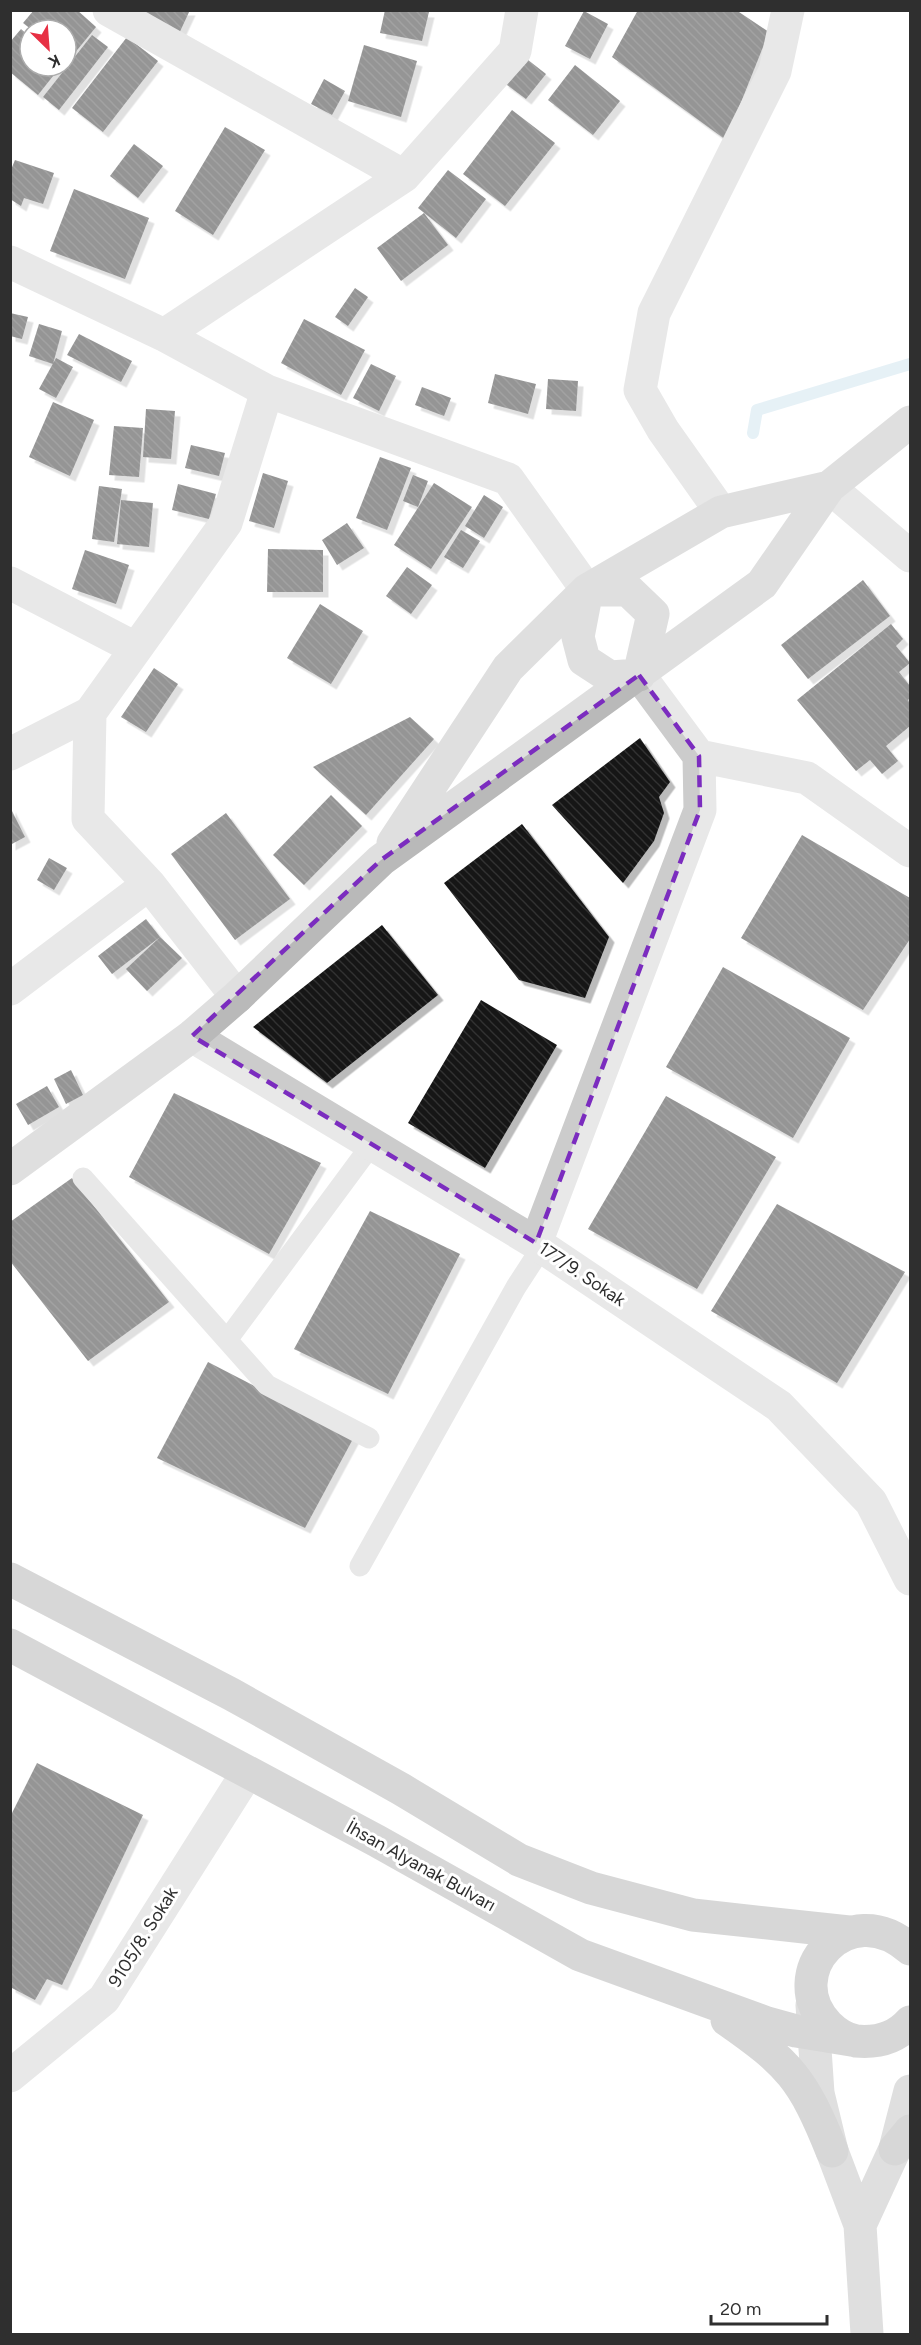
<svg xmlns="http://www.w3.org/2000/svg" width="921" height="2345" viewBox="0 0 921 2345" font-family="Figtree,sans-serif">
<style>
.lines{fill:none;stroke-linecap:round;stroke-linejoin:round}
.stream{stroke:#c8e0ec;stroke-width:12}
.building{fill:url(#building-back-hatch);filter:url(#shadow)}
.lane{stroke:#ccc;stroke-width:21}
.street{stroke:#ccc;stroke-width:33}
.secondary{stroke:#b9b9b9;stroke-width:33}
.primary{stroke:#a7a7a7;stroke-width:33}
.marked{fill:none;stroke:#7b2cbf;stroke-width:4.5;stroke-dasharray:12 8;stroke-linejoin:round}
.labels{text-anchor:middle;stroke-width:6;stroke-linejoin:round;paint-order:stroke}
.street-label{font-size:18px;fill:#2f2f2f;stroke:#fff}
</style>
<defs>
<pattern id="building-back-hatch" width="6" height="6" patternUnits="userSpaceOnUse" patternTransform="scale(1.5)"><rect width="6" height="6" fill="#161616"/><path d="M-1 5l2 2M0 0l6 6M5-1l2 2" fill="none" stroke="#303030"/></pattern>
<filter id="shadow"><feDropShadow dx="5.5" dy="5.5" stdDeviation="0" flood-color="#0004"/></filter>
</defs>
<rect width="100%" height="100%" fill="#fff"/>
<g class="lines">
<path class="stream" d="M753,433L757,410L910,364"/>
</g>
<path class="building" d="M34,10H77L96,27L69,60L66,58V30H32L23,23Z
M120,10H190L177,38Z
M385,10L429,12L422,41L380,33Z
M638,10H736L769,32L726,140L612,57Z
M584,11L608,24L590,59L565,46Z
M21,29L30,37V66H61L38,95L10,72V42Z
M92,35L108,47L59,110L43,97Z
M127,37L158,61L103,132L72,108Z
M364,45L417,61L401,117L348,101Z
M523,56L546,74L526,99L503,82Z
M575,65L620,101L593,135L548,100Z
M324,79L345,91L332,115L311,104Z
M512,110L555,143L505,206L463,174Z
M225,127L265,150L213,235L175,211Z
M134,144L163,166L138,198L110,176Z
M15,160L54,173L43,204L24,198L21,206L10,199V172Z
M448,170L486,199L456,238L418,208Z
M74,189L149,218L125,279L50,251Z
M424,213L448,245L401,281L377,248Z
M355,288L368,297L348,326L335,317Z
M10,313L28,317L22,339L10,336Z
M304,319L365,350L341,395L281,363Z
M39,324L62,331L53,364L29,356Z
M79,334L132,361L121,382L67,355Z
M56,358L73,367L56,398L39,389Z
M371,364L396,376L379,411L353,398Z
M495,374L536,384L528,414L488,403Z
M548,379L578,381L576,411L546,409Z
M422,387L451,398L444,416L415,405Z
M53,402L94,420L70,476L29,457Z
M146,409L175,411L171,459L143,457Z
M114,426L143,428L139,477L109,475Z
M191,445L225,453L219,476L185,468Z
M380,457L411,468L387,530L356,518Z
M263,473L288,481L274,528L249,521Z
M413,475L428,481L418,507L403,501Z
M434,483L472,507L431,569L394,545Z
M178,484L216,494L209,519L172,510Z
M99,486L122,489L114,542L92,539Z
M484,495L503,507L484,538L465,526Z
M121,500L153,503L149,547L117,544Z
M347,523L364,548L337,565L322,540Z
M461,530L480,541L463,568L444,557Z
M268,549L323,550V592H267Z
M85,550L129,565L116,604L72,589Z
M407,567L432,585L411,614L386,596Z
M863,580L890,616L808,679L781,645Z
M320,604L363,631L331,684L287,658Z
M891,624L903,639L896,646L910,663L899,672L910,686V698L908,700L910,704V726L886,746L898,761L882,774L870,760L856,771L797,700Z
M154,668L178,684L146,732L121,717Z
M410,717L434,739L366,815L313,767Z
M640,738L670,782L659,797L664,813L654,841L623,883L552,805Z
M331,795L362,826L304,885L273,855Z
M10,807L25,837L10,845Z
M226,813L290,899L235,940L171,854Z
M522,824L609,937L585,998L519,980L444,883Z
M802,835L910,898V939L863,1010L741,938Z
M49,858L67,868L54,890L37,880Z
M146,919L160,937L112,974L98,956Z
M382,925L438,995L327,1083L253,1027Z
M160,937L182,958L147,991L126,969Z
M723,967L850,1038L793,1138L666,1067Z
M481,1000L557,1045L485,1168L408,1123Z
M71,1070L83,1095L66,1104L54,1079Z
M47,1086L59,1107L28,1125L16,1104Z
M174,1093L321,1163L269,1254L129,1177Z
M666,1096L776,1157L697,1289L588,1229Z
M72,1178L169,1302L88,1361L10,1261V1222Z
M777,1204L905,1272L837,1383L711,1311Z
M370,1211L460,1254L388,1394L294,1349Z
M208,1362L354,1437L305,1528L157,1458Z
M37,1763L143,1815L62,1985L47,1979L35,2000L10,1987V1817Z"/>
<g class="lines">
<path class="lane" d="M83,1178L267,1385L369,1438
M227,1340L372,1144
M360,1566L516,1287L542,1247"/>
<path class="street" d="M109,10L404,176
M10,262L164,335L267,391L508,479L587,590
M164,335L404,176L515,51L522,10
M829,487L910,556
M721,512L663,430L640,390L654,313L775,71L788,10
M10,583L135,648
M639,675L699,756L807,778L910,851
M90,713L88,819L149,884
M10,754L90,713L226,523L267,391
M10,989L149,884L237,997
M192,1036L536,1243L779,1406L871,1502L910,1579
M536,1243L700,810L699,756
M10,2076L104,1999L247,1773"/>
<path class="secondary" d="M587,590H628L653,614L639,675L610,677L584,660L578,637Z
M393,843L508,668L587,590L721,512L829,487
M10,1169L192,1036L237,997L381,860L762,584L829,487L910,422
M812,2005L818,2093L832,2151L860,2225L867,2334
M860,2225L895,2149L910,2091"/>
<path class="primary" d="M10,1579L231,1694L401,1789L519,1860L591,1888L693,1915L849,1932
M10,1645L377,1841L580,1955L767,2023L796,2031L851,2040
M910,1949C848,1894 778,1974 828,2025C836,2033 846,2039 856,2041C878,2043 896,2038 910,2022
M727,2020C790,2064 803,2079 832,2151
M895,2149L910,2131"/>
</g>
<path d="M0 0H921V2345H0ZM639,675L699,756L700,810L536,1243L192,1036L381,860Z" fill="#fff" fill-opacity=".55" fill-rule="evenodd"/>
<path class="marked" d="M639,675L699,756L700,810L536,1243L192,1036L381,860Z"/>
<g class="labels">
<g class="street-label">
<text transform="translate(582 1274) rotate(34)" y="6">177/9. Sokak</text>
<text transform="translate(421 1866) rotate(29)" y="6">İhsan Alyanak Bulvarı</text>
<text transform="translate(143 1937) rotate(-58)" y="6">9105/8. Sokak</text>
</g>
</g>
<rect width="921" height="2345" fill="none" stroke="#2f2f2f" stroke-width="24"/>
<g transform="translate(48 48) rotate(155)"><circle r="28" fill="#ffffff" stroke="#acacac" stroke-width="1.5"/>
<path d="M0-4.5L10 22L0 15L-10 22Z" fill="#e73044"/>
<text y="-9" font-size="16" font-weight="bold" text-anchor="middle" fill="#2f2f2f">K</text>
</g>
<path d="M711 2315v9h116v-9" fill="none" stroke="#2f2f2f" stroke-width="3"/>
<text x="720" y="2315" font-size="18" fill="#2f2f2f" stroke="#ffffff" stroke-width="4.5" paint-order="stroke">20 m</text>
</svg>
